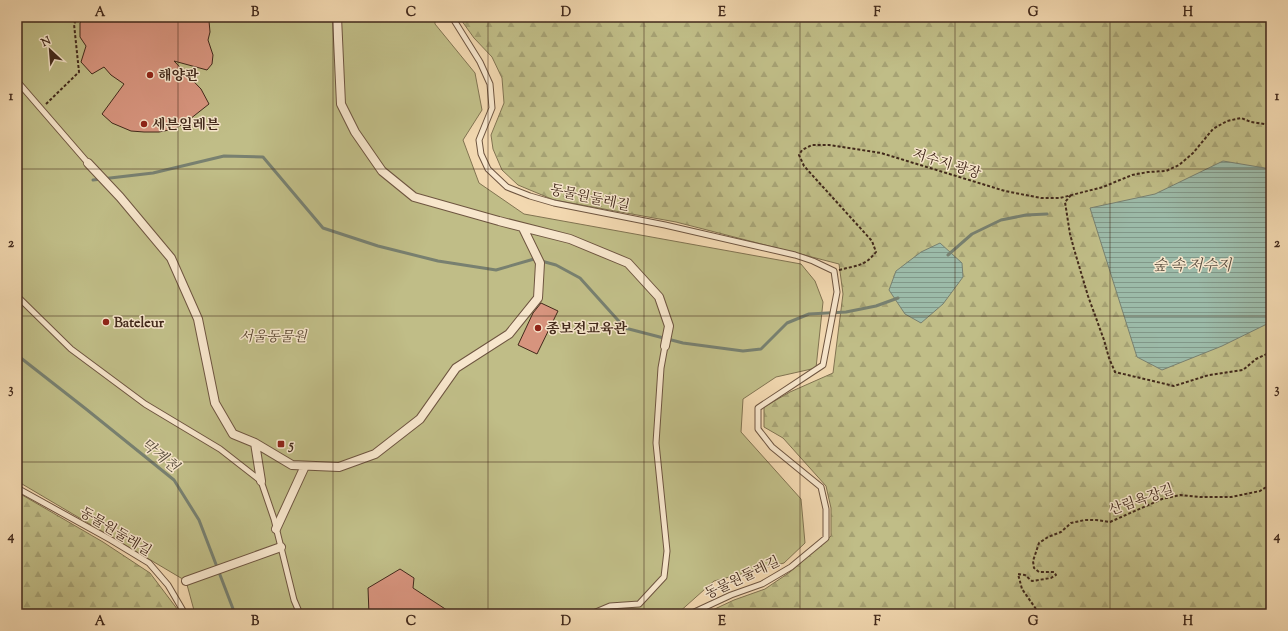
<svg xmlns="http://www.w3.org/2000/svg" width="1288" height="631" viewBox="0 0 1288 631" font-family="'Sorts Mill Goudy','Noto Serif KR',serif">
<style>
.green{fill:#c0bd87;stroke:#817351}
.forest{fill:url(#forest-firs);stroke:#817351}
.water{fill:url(#water-rules);stroke:#788070}
.lines{fill:none;stroke-linecap:round;stroke-linejoin:round}
.stream{stroke:#788070;stroke-width:3}
.building{fill:#d7947e;stroke:#42291b}
.service-casing{stroke:#6e5540;stroke-width:7}
.pedestrian-casing{stroke:#6e5540;stroke-width:10}
.path{stroke:#42291b;stroke-width:2;stroke-dasharray:3 2;stroke-linecap:butt}
.service{stroke:#f7e6cc;stroke-width:5}
.pedestrian{stroke:#f7e6cc;stroke-width:8}
.grid{fill:none;stroke:#42291b;stroke-width:1;stroke-opacity:0.55}
.poi-dot{fill:#8f2418;stroke:#f7e6cc;stroke-width:1.5}
.labels{text-anchor:middle;stroke-width:3;stroke-linejoin:round;paint-order:stroke}
.poi-label{font-size:14px;font-weight:bold;fill:#42291b;stroke:#f7e6cc;text-anchor:start}
.street-label{font-size:14px;fill:#42291b;stroke:#f7e6cc}
.park-label{font-size:14px;font-style:italic;fill:#5b4731;stroke:#f7e6cc}
.water-label{font-size:15px;font-style:italic;fill:#584d3e;stroke:#f7e6cc}
.neatline{fill:none;stroke:#42291b;stroke-width:1.5}
.grid-label{font-size:13px;text-anchor:middle;font-weight:bold;fill:#42291b}
</style>
<defs>
<pattern id="forest-firs" width="22" height="20" patternUnits="userSpaceOnUse"><rect width="22" height="20" fill="#c0bd87"/><path d="M5 1l3.5 6h-7zM16 11l3.5 6h-7z" fill="#a6a274"/></pattern>
<pattern id="water-rules" width="6" height="5" patternUnits="userSpaceOnUse"><rect width="6" height="5" fill="#9cbaa8"/><path d="M0 2.5h6" fill="none" stroke="#819788"/></pattern>
</defs>
<rect width="100%" height="100%" fill="#f2d8b0"/>
<filter id="stains"><feTurbulence type="fractalNoise" baseFrequency=".005" numOctaves="4"/><feColorMatrix values="0 0 0 0 .2 0 0 0 0 .09 0 0 0 0 .02 0 0 0 .5 -.17"/></filter>
<radialGradient id="worn" r=".72"><stop offset=".6" stop-color="#630" stop-opacity="0"/><stop offset="1" stop-color="#630" stop-opacity=".3"/></radialGradient>
<path class="green" d="M17,17H435V24L475,73L482,110L463,140L479,183L524,214L801,264L815,281L823,302L816,368L776,377L743,399L741,432L801,499L805,543L784,563L714,581L677,614H195L186,581L17,481Z"/>
<path class="forest" d="M459,17H1271V614H704L734,600L765,589L790,572L831,536V508L826,486L783,438L764,427V407L790,392L833,373L843,294L839,264L676,222L554,200L518,185L502,170L493,149L491,135L504,103L502,78L492,57L474,38Z
M17,492L103,542L150,573L181,614H17Z"/>
<path class="water" d="M1223,161L1271,169V322L1222,346L1162,370L1137,357L1090,208L1155,194Z
M940,243L962,263L963,277L943,304L921,323L905,314L889,290L896,271L921,252Z"/>
<g class="lines">
<path class="stream" d="M93,180L153,173L224,156L263,157L323,228L378,246L438,261L496,270L534,259L556,265L580,278L625,328L683,343L743,351L761,349L787,323L809,314L846,312L876,306L898,298
M948,255L972,234L1001,220L1026,215L1047,214
M17,355L86,409L174,480L199,520L235,614"/>
</g>
<path class="building" d="M85,17H207L209,21L210,32L208,40L213,55L212,64L207,70L174,61L201,89L209,104L185,123L174,129L159,132H144L131,131L112,123L102,114L124,84L111,75L104,67L92,74L81,62L86,46L80,37V23Z
M541,303L558,311L537,354L518,345L533,313Z
M400,569L414,578L413,588L453,614H369L368,588Z"/>
<g class="lines">
<g class="service-casing">
<path id="service" d="M452,17L480,62L490,84L492,108L479,140L481,154L488,169L507,187L530,196L554,203L665,225L795,255L813,261L834,271L837,292L823,365L758,408V429L772,447L821,487L826,509V538L791,567L762,584L731,595L690,614
M17,81L88,163
M17,296L71,349L145,404L220,449L261,481L274,519L294,600L300,614
M17,488L111,540L149,563L168,585L185,614
M591,614L610,606L639,604L664,577L667,551L656,443L661,368L665,346"/>
</g>
<g class="pedestrian-casing">
<path id="pedestrian" d="M337,17L341,104L355,132L382,171L414,197L499,221L570,239L628,263L659,297L669,326L665,346
M88,163L120,197L171,258L198,319L215,403L233,434L255,443L261,481
M255,443L292,465L339,467L375,454L420,419L456,368L509,334L538,298L540,263L523,228
M276,529L305,466
M186,581L281,547"/>
</g>
<path class="path" d="M46,104L79,72L74,24L78,17
M1071,195L1065,202L1070,234L1074,249L1088,296L1104,340L1109,358L1115,372L1174,386L1209,375L1243,370L1256,359L1271,352
M839,270C857,265 864,267 876,252L872,241L804,166L799,155L802,150L812,145H829L881,153L1005,191L1041,198H1060L1103,187L1132,175L1148,172L1166,171L1179,165L1193,153L1213,129L1227,121L1241,118L1251,122L1271,125
M1036,614V609L1022,589L1018,574L1025,575L1032,581L1051,578L1056,575L1054,572H1039L1034,568L1033,561L1039,543L1048,537L1061,532L1071,523L1085,520H1096L1110,522L1162,499L1180,495L1200,497H1231L1260,491L1271,484"/>
<use href="#service" class="service"/>
<use href="#pedestrian" class="pedestrian"/>
</g>
<path class="grid" d="M178,17V614M333,17V614M488,17V614M644,17V614M800,17V614M955,17V614M1110,17V614M17,169H1271M17,316H1271M17,462H1271"/>
<g class="poi-dot">
<circle cx="150" cy="75" r="4"/>
<circle cx="144" cy="124" r="4"/>
<circle cx="106" cy="322" r="4"/>
<circle cx="538" cy="328" r="4"/>
<rect x="277" y="440" width="8" height="8" rx="2"/>
</g>
<g class="labels">
<g class="poi-label">
<text x="158" y="80">해양관</text>
<text x="152" y="129">세븐일레븐</text>
<text x="114" y="327">Bateleur</text>
<text x="546" y="333">종보전교육관</text>
<text x="289" y="449">5</text>
</g>
<g class="street-label">
<text transform="translate(947 163) rotate(17)" y="5">저수지 광장</text>
<text transform="translate(590 197) rotate(12)" y="5">동물원둘레길</text>
<text transform="translate(1141 499) rotate(-19)" y="5">산림욕장길</text>
<text transform="translate(116 531) rotate(31)" y="5">동물원둘레길</text>
<text transform="translate(742 577) rotate(-25)" y="5">동물원둘레길</text>
</g>
<g class="park-label">
<text x="273" y="341">서울동물원</text>
</g>
<g class="water-label">
<text x="1192" y="270">숲 속 저수지</text>
<text transform="translate(160 455) rotate(39)" y="5">막계천</text>
</g>
</g>
<rect width="1288" height="631" fill="none" stroke="#f2d8b0" stroke-width="44"/>
<g transform="translate(50 50) rotate(334)" stroke="#f7e6cc" stroke-width="3" paint-order="stroke">
<path d="M0-3L7 15L0 10L-7 15Z" fill="#42291b"/>
<text y="-6" font-size="11" font-weight="bold" text-anchor="middle" fill="#42291b">N</text>
</g>
<rect x="22" y="22" width="1244" height="587" class="neatline"/>
<g class="grid-label">
<text x="100" y="16">A</text>
<text x="255" y="16">B</text>
<text x="411" y="16">C</text>
<text x="566" y="16">D</text>
<text x="722" y="16">E</text>
<text x="877" y="16">F</text>
<text x="1033" y="16">G</text>
<text x="1188" y="16">H</text>
<text x="11" y="100">1</text>
<text x="1277" y="100">1</text>
<text x="11" y="247">2</text>
<text x="1277" y="247">2</text>
<text x="11" y="393">3</text>
<text x="1277" y="393">3</text>
<text x="11" y="540">4</text>
<text x="1277" y="540">4</text>
<text x="100" y="625">A</text>
<text x="255" y="625">B</text>
<text x="411" y="625">C</text>
<text x="566" y="625">D</text>
<text x="722" y="625">E</text>
<text x="877" y="625">F</text>
<text x="1033" y="625">G</text>
<text x="1188" y="625">H</text>
</g>
<rect width="100%" height="100%" filter="url(#stains)"/>
<rect width="100%" height="100%" fill="url(#worn)"/>
</svg>
